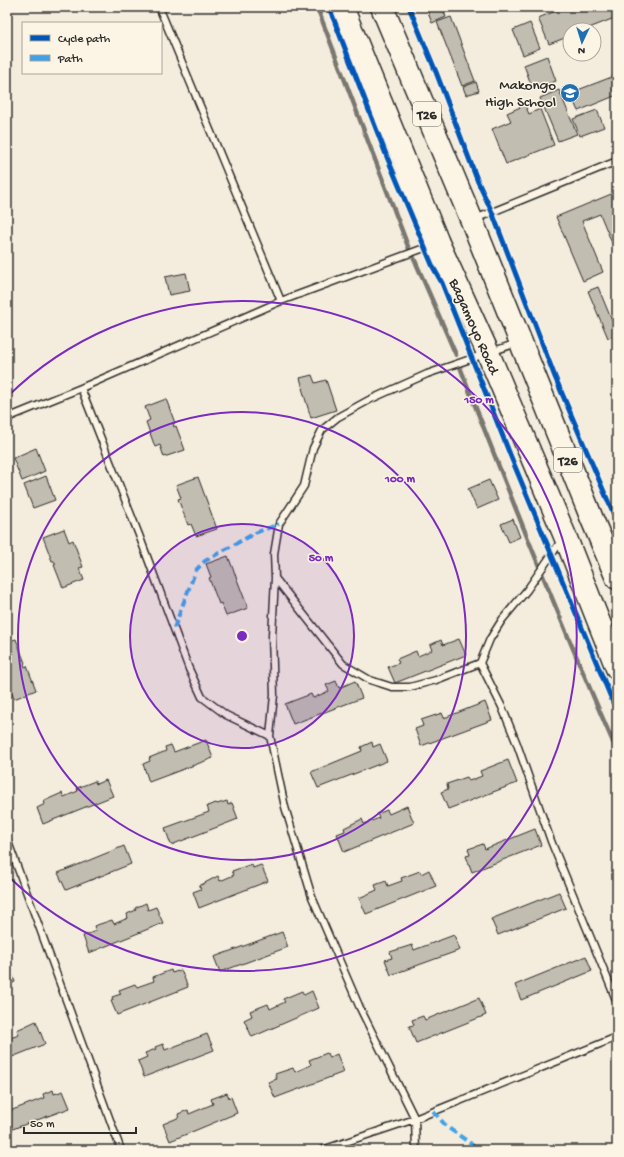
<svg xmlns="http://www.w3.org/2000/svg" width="624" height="1157" viewBox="0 0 624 1157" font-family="'Gochi Hand',sans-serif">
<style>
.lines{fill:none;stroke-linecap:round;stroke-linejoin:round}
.stream{stroke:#7a7771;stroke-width:4.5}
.building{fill:#c2bdb1;stroke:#2b2b2b}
.lane-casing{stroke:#2b2b2b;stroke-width:9}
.highway-casing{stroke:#2b2b2b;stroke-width:25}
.lane{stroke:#fcf5e5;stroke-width:6}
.highway{stroke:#fcf5e5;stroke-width:22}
.quiet{stroke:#3ea3eb;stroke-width:4;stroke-dasharray:8 4;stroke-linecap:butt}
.cycleway-casing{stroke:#fcf5e5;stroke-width:8}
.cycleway{stroke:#0057b8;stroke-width:5}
.ring{fill:none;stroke:#7b2cbf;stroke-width:2}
.labels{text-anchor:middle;stroke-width:3;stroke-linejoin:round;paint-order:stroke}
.shield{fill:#fcf5e5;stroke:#6a6863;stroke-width:1}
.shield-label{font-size:14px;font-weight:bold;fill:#2b2b2b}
.poi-label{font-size:15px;fill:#2b2b2b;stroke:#fcf5e5;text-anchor:end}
.street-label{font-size:15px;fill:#2b2b2b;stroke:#fcf5e5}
.centre{fill:#7b2cbf;stroke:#fcf5e5;stroke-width:2}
.ring-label{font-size:12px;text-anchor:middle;font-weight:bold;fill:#7b2cbf;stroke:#fcf5e5;stroke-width:3;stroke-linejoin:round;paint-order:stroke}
</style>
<rect width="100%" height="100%" fill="#f4edde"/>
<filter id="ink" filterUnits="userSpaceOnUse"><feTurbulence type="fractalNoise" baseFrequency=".025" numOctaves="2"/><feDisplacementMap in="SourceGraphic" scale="8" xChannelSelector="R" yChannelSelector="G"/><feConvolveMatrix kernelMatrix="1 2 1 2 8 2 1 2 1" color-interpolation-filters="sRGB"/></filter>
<g filter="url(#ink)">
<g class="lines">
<path class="stream" d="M317,7L409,249
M413,256L456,355
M460,367C510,496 561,624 617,751"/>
</g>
<path class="building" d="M426,7H442L446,17L432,23Z
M566,7H617V17L584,30H570V36L549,44L538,18Z
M451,17L475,81L462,86L437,22Z
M530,23L540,48L523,55L513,30Z
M547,56L556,81L533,90L524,65Z
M617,75V95L578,111L570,93Z
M476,82L479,91L466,95L463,87Z
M559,90L577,134L558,141L540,98Z
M525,105L529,114L540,109L554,145L506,164L492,129L511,121L507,113Z
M597,110L604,127L580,136L573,119Z
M616,192L617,196V255L600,214L582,221L603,272L583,281L556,217Z
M186,273L190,291L169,295L165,277Z
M598,287L617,333V335L608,338L588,291Z
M312,375L315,383L326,380L336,410L311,418L302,388H303L300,378Z
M166,399L175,423L173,424L174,427L176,426L185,450L164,457L160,445L155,447L146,422L150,420L145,407Z
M36,448L45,471L22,481L13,458Z
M46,476L55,500L33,508L24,485Z
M198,477L217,529L196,536L191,524L188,525L178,499L181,498L176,485Z
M489,480L498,500L477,509L468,489Z
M513,519L520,537L509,542L501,524Z
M64,529L69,542L73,540L83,567L79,568L84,580L63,588L54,565L56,564L54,561H52L43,537Z
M228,556L248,608L226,616L221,603L219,604L209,578L211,577L206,564Z
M16,639L25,663L24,664L25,667L27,666L36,690L14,699L9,686L7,687V642Z
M459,639L466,655L395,683L388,667L399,663L397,659L416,651L418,656L432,650L430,645L441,640L443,645Z
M336,681L339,688L355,681L362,698L293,724L285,704L311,694L313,698L329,691L326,685Z
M485,702L492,720L421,746L415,729L423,726L421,720L442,713L444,718Z
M206,740L213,758L149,782L143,764L150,761L149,758L166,751L165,747L171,745L174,752Z
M372,742L373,747L380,744L387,761L318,788L311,772L362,751L361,747Z
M508,760L517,783L448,809L441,792L448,789L447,784L467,777L469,781L482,776L480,771Z
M106,780L113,796L43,824L37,808L45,804L44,801L62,793L64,797L78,791L77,788L95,781L96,784Z
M227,801L228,805L232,803L238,819L171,845L165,828L209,812L207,806L216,803L217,804Z
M407,806L414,823L344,852L337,834L345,831L344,828L362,819L364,824L379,818L377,814L387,810L389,814Z
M535,829L541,845L472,872L466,856L470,855L468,849L483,844L485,849Z
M124,846L131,864L66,890L58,873Z
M252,864L253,868L261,865L268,881L199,908L193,892L201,889L199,886L218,876L220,881L234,875L232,871Z
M429,870L436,886L366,914L359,898L377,890L375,885L386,881L388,886L402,881L401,878L420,871L421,874Z
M559,892L566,908L498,935L491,919Z
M146,903L148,910L156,907L163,923L89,953L83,936L96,931L94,926L112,920L114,924L128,918L127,914L136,910L135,908Z
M282,932L288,947L220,972L214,957Z
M454,935L460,950L391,975L385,960L392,958L390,952L412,945L414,950Z
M586,956L592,971L521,1000L515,985Z
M7,966H9L15,982L7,985Z
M171,970L172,973L181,970L188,987L117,1015L111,1001L113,1000L112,997L121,994L119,990L135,984L137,987L154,981L153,977Z
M302,991L304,995L312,991L319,1008L252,1037L244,1020L252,1016L250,1011L268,1004L270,1009L285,1002L283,999Z
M479,998L486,1015L416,1043L409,1026L414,1025L412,1020L423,1016L425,1020Z
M36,1021L45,1044L7,1059V1039L19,1035L17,1030Z
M207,1034L214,1050L144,1077L138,1061L147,1057L145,1053L156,1049L155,1047L163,1044L165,1050Z
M327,1053L329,1058L337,1054L344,1072L275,1098L268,1082L277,1079L275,1074L293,1068L295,1072L311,1065L309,1060Z
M53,1090L54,1094L63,1091L70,1108L7,1131V1112L44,1098L43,1094Z
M227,1093L229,1098L231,1097L237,1113L170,1141L163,1124L180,1117L178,1114L188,1110L189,1114L213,1104L211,1099Z"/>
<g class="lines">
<g class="lane-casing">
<path id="lane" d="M159,7L281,301
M475,219L617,161
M81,388L139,535L189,669L202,697L226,715L270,736
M7,418L81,388L281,301L435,244
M561,541L527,590L502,620L490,639L480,663L502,707L517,744L551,841L617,1002
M275,578L343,664L370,680L392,687H410L436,680L480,663
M7,839L121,1150
M322,1150L415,1119L617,1037
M416,1150L415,1119L360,1008L312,897L285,807L270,736L274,695L272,636L275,578L274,554L279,524L304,486L313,448L322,430L338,417L369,400L427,374L517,343"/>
</g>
<g class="highway-casing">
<path id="highway" d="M342,7L438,243L488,353L565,536L617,668
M382,7L472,221L592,519L617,578"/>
</g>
<use href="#lane" class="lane"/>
<use href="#highway" class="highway"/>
<path class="quiet" d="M174,628L196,570L205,561L255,533L279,524
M433,1111L447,1127L470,1143L477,1150"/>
<g class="cycleway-casing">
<path id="cycleway" d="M329,7L387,157L433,267L442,283L511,457L617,712
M409,7L436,72L478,182L492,212L555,377L617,522"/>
</g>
<use href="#cycleway" class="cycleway"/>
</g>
</g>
<circle cx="242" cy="636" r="112" fill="#7b2cbf" fill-opacity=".12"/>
<g class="ring">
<circle cx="242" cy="636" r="112"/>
<circle cx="242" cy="636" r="224"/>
<path d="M7 397A335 335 0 1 1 7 875"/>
</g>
<defs>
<g id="school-disc" transform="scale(1)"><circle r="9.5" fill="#1f6fb2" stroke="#fcf5e5"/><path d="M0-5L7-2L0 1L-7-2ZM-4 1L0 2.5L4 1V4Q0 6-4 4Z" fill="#fff"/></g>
</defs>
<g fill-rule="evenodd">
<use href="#school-disc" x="570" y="93"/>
</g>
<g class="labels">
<g class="shield">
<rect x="413" y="102" width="28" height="24" rx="3"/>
<rect x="554" y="448" width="28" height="24" rx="3"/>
</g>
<g class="shield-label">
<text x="427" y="119">T26</text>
<text x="568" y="465">T26</text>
</g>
<g class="poi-label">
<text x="556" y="89">Makongo<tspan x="556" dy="17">High School</tspan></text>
</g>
<g class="street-label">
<text transform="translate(475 326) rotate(66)" y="5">Bagamoyo Road</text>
</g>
</g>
<circle cx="242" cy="636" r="6" class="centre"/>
<g class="ring-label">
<text x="479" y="403">150 m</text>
<text x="400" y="482">100 m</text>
<text x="321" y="561">50 m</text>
</g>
<rect width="624" height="1157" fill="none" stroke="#fcf5e5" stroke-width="24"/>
<rect x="12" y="12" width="600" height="1133" fill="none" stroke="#2b2b2b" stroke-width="1.5" filter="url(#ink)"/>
<rect x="22" y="22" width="140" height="52" fill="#fcf5e5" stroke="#a8a49b"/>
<rect x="30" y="35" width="20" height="6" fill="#0057b8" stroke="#a8a49b"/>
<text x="58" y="42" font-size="12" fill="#2b2b2b">Cycle path</text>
<rect x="30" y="55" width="20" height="6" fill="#3ea3eb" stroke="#a8a49b"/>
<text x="58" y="62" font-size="12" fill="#2b2b2b">Path</text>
<g transform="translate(582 42) rotate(184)"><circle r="19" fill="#fcf5e5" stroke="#a8a49b"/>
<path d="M0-3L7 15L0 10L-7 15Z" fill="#1f6fb2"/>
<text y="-6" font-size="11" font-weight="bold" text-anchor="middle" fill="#2b2b2b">N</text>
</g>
<path d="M24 1127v6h112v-6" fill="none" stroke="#2b2b2b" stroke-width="2"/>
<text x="30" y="1127" font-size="12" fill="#2b2b2b" stroke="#fcf5e5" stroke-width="3" paint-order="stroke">50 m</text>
</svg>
